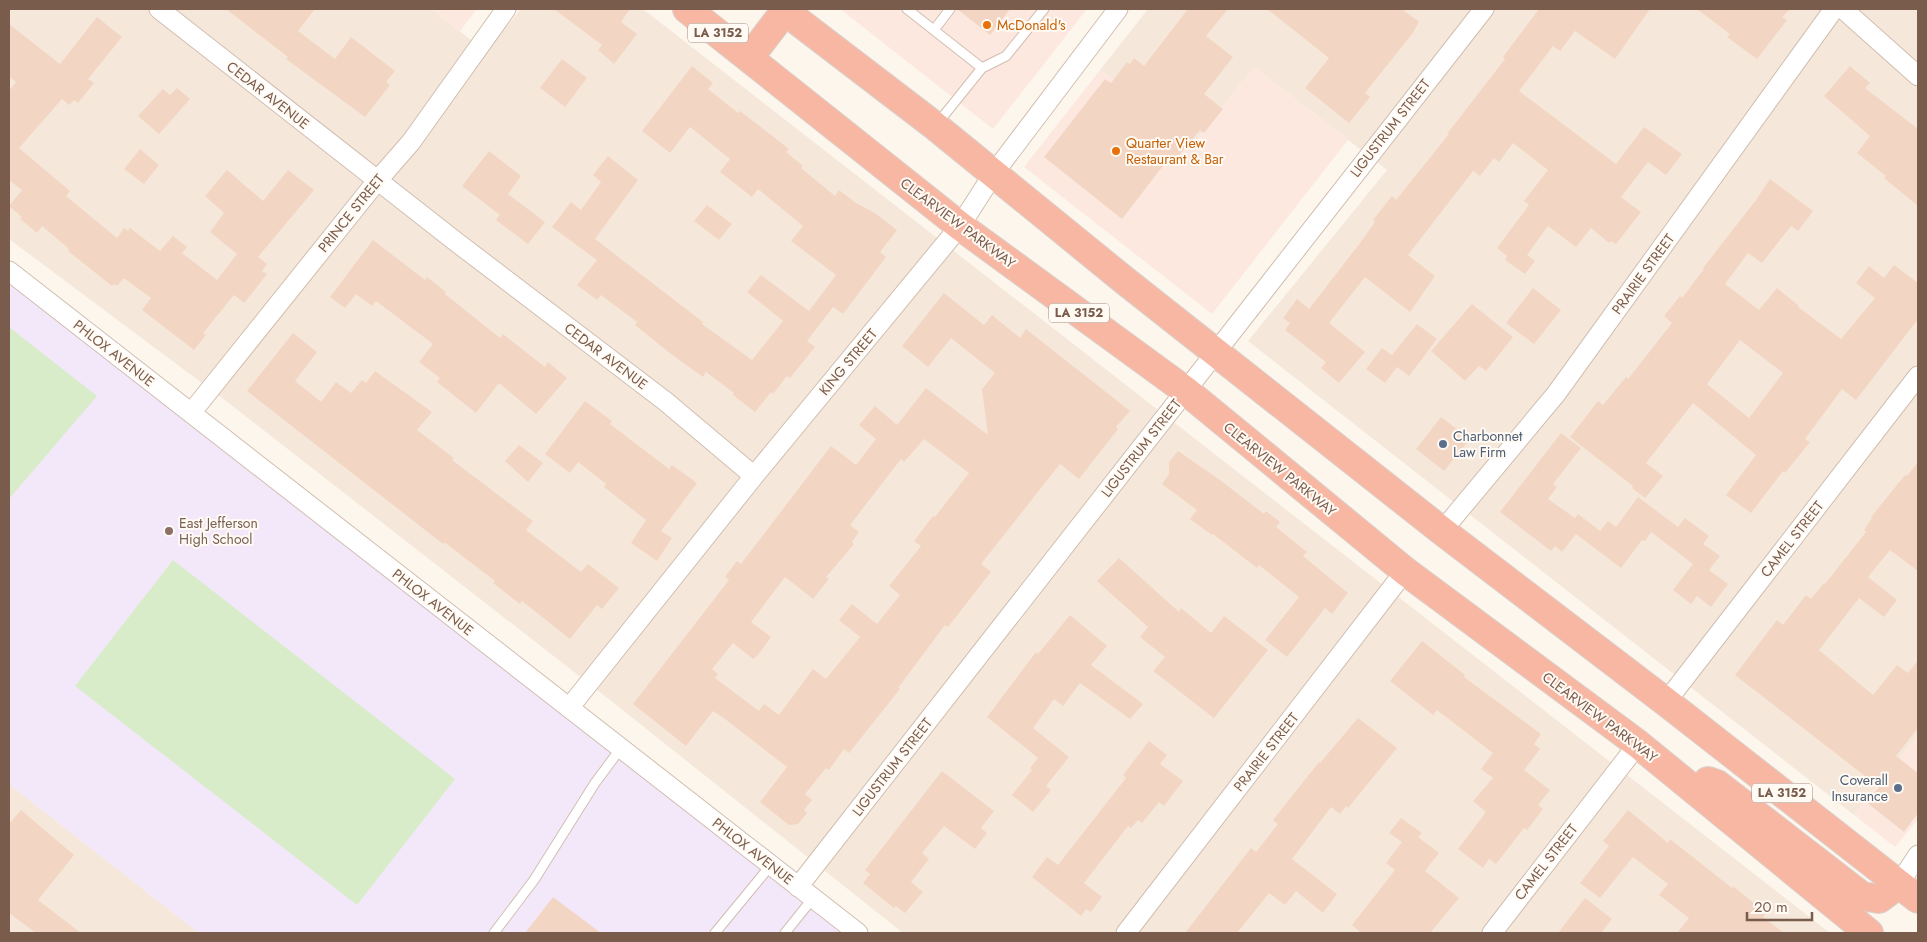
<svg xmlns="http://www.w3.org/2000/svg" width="1927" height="942" viewBox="0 0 1927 942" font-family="Jost,sans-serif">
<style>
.residential{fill:#f5e8da}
.commercial{fill:#fde8e0}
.education{fill:#f3e8fa}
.green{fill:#d8ecc9}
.building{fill:#f3d5c3;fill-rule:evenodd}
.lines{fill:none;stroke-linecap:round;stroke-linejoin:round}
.lane-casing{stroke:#d1beb0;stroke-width:11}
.street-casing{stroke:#d1beb0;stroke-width:21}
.highway-casing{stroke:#dad1cd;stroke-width:30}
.lane{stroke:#fff;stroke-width:9}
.street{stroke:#fff;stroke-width:19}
.highway{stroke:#f7b7a3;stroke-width:28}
.food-dot{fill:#e8710a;stroke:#fffaf3;stroke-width:2}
.service-dot{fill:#5c6f8a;stroke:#fffaf3;stroke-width:2}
.education-dot{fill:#8d6e63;stroke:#fffaf3;stroke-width:2}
.labels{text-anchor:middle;stroke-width:4;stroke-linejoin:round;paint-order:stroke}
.shield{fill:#fffaf3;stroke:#a28b7f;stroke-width:1}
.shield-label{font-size:12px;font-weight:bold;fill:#7a5c4d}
.food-label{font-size:14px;fill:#c56008;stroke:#fffaf3;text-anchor:start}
.street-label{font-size:14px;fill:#7a5c4d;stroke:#fffaf3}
.service-label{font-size:14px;fill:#4e5e75;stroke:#fffaf3;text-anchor:start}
.education-label{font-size:14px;fill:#785e54;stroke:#fffaf3;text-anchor:start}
</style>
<rect width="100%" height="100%" fill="#fdf6ec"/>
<path class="residential" d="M9,9H432L486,52L521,9H643L1830,933H903L610,700L226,401L9,239Z
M1148,9H1918V735L1854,815L1248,341L1387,170L1254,67L1194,143L1100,70Z
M9,784L199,933H9Z"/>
<path class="commercial" d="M432,9H477L460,31Z
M840,9H1087L993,129Z
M1254,67L1348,140L1212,314L1024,167L1100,70L1194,143Z
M1918,735V819L1895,847L1854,815Z"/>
<path class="education" d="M9,279L841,933H199L9,784Z"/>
<path class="green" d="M9,327L97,396L9,499Z
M173,560L455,779L357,905L75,686Z"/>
<path class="building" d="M226,9H315L298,31L335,59L351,37L395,71L386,82L390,85L365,117L286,59L288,57Z
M554,9H630L621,22L637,34L614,64L598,50L602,45Z
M957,9H1010L990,35Z
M1188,9H1228L1206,36L1233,57L1204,94L1223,109L1204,133L1200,130L1170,166L1166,162L1122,219L1044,157L1105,79L1111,83L1127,62L1130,64L1134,58L1144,66Z
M1267,9H1402L1419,22L1412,34L1365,93L1370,97L1349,123L1305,88L1329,58Z
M1539,9H1650L1615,59L1575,31L1560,51L1553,46L1519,91L1616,164L1644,127L1682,154L1666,175L1648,162L1621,197L1641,212L1616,244L1611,241L1609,243L1591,228L1576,247L1548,226L1527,255L1535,261L1525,274L1505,260L1507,256L1497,248L1529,205L1524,201L1548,170L1513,143L1499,162L1494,158L1480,176L1473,171L1408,255L1435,276L1410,312L1365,277L1329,323L1365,352L1339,383L1321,368L1326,362L1285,330L1290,323L1283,318L1297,299L1309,309L1360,243L1375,222L1373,220L1392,196L1396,200L1449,134H1447L1505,59L1503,57Z
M1697,9H1790L1782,17L1787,20L1757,59L1727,37L1730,34Z
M97,17L122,37L88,79L94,83L78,103L74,100L69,105L62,99L19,148L70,191L66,196L117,238L124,228L128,231L130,228L160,251L173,236L187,247L182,253L217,280L237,254L210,232L224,213L205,196L227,170L263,201L288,170L314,190L258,257L267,264L262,271L267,274L257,287L244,303L234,295L203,333L206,335L194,350L142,310L151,298L124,278L117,286L114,284L112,286L68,251L69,249L42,226L37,233L20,219L22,217L9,206L22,190L9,180V91L16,82L9,76V24L60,64Z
M562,59L587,78L565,107L540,88Z
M692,66L713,83L708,89L738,113L740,111L789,149L786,152L803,166L801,168L835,196L839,190L856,203L875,213L897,230L880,252L886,257L843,314L833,307L807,341L815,347L790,378L787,376L773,394L771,392L755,412L733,395L734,393L706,372L703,377L671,354L635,325L637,322L601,295L597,300L577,285L597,260L552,227L571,202L581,210L601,182L593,175L608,156L638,180L595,239L703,322L702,324L752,360L783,321L747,292L761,275L809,311L836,275L791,241L803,226L758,189L752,197L720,172L730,159L690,127L670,153L642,131Z
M1850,66L1870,83L1865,88L1918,129V206L1884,178L1886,176L1857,153L1870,136L1824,96Z
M177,88L190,99L159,134L138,116L163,89L170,95Z
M140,149L159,165L144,184L124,169Z
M489,151L521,176L508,194L545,222L528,244L496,220L500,215L462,186Z
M1770,179L1813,211L1798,231L1791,226L1762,263L1748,253L1725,284L1759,310L1777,288L1799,306L1798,307L1841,339L1875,298L1856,283L1869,266L1884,278L1894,265L1918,283V319L1856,400L1842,389L1805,439L1810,442L1785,473L1783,471L1751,513L1726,495L1756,455L1693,403L1646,463L1663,476L1645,498L1632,488L1633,486L1570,437L1598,401L1603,405L1626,377L1628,379L1672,323L1664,316L1680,296L1682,298L1704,269L1703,268L1756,200ZM1740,340L1783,373L1749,418L1707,384Z
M707,205L732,224L719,240L694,221Z
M373,240L425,280L427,277L446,292L445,294L500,338L503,334L545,367L548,362L567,378L536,414L499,383L476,413L437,382L440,378L419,362L433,344L376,301L372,306L356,294L345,308L330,297Z
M1533,288L1561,310L1534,344L1506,323Z
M944,293L984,325L992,315L1020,338L1026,329L1130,411L1116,427L1118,429L1079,479L1060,464L981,564L991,572L948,627L945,625L898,688L900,689L849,753L844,749L829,770L826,768L805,794L812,800L804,810L807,813L798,824L789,825L760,802L787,767L725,719L713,711L686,746L633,704L729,580L725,577L737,561L741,564L831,446L856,465L876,439L859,425L875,406L897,425L926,388L988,435L982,389L995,373L951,338L928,367L902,346ZM924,439L969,473L935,517L933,516L914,541L921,546L889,586L900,595L877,624L852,604L839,620L860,637L826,679L813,669L779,715L764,704L759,711L715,678L718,674L712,669L733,643L753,659L758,655L771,637L751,622L785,577L813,599L829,579L826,577L854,544L852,542L859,532L850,525L901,459L904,462Z
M1472,304L1513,337L1486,371L1479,366L1465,381L1431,351Z
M1417,324L1437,339L1409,376L1397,367L1385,383L1366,369L1382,348L1392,355Z
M293,333L317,352L295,381L321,402L336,382L351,393L362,380L366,383L375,371L432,412L417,430L454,458L452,460L533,521L526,530L581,572L588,564L619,588L602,609L597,605L570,639L522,601L520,604L493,583L495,581L444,542L443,544L247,391Z
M585,401L612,421L610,424L669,469L672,465L697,483L661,531L672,538L657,561L631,543L646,520L604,487L606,484L578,462L570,473L545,454Z
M1441,417L1470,439L1444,471L1416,449Z
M1561,433L1581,448L1553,484L1557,487L1548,499L1575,518L1578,514L1600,531L1608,521L1616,527L1638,497L1678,527L1685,518L1709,536L1703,544L1720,556L1709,570L1728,584L1711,607L1697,596L1691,604L1673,590L1693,564L1651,532L1645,541L1642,540L1621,568L1576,534L1562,552L1555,546L1551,551L1500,512Z
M519,445L543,463L528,482L505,461Z
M1178,451L1220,480L1264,514L1266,511L1280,522L1276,527L1307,552L1303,556L1348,593L1332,614L1325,608L1287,657L1265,640L1299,597L1259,565L1257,568L1213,534L1212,535L1190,519L1197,510L1162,484L1169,474V462Z
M1918,462V571L1890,550L1868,577L1897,600L1884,617L1859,598L1819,650L1873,695L1897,665L1908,673L1918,660V728L1896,756L1918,773V813L1904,832L1866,802L1879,787L1735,675L1777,620L1783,625L1806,595L1811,599L1824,583L1825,584L1866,532L1864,530L1872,518L1871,517L1905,475L1907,476Z
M1119,558L1179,612L1181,608L1211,633L1224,616L1268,650L1214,718L1153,671L1165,657L1140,637L1148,627L1097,581Z
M1070,615L1107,646L1091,665L1143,704L1130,719L1080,683L1063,706L1054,699L1033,728L1069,757L1046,786L1051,790L1033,812L1012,795L1032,770L1030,768L1038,758L987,717L1036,652L1038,654Z
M1422,641L1465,675L1464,677L1541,734L1534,744L1540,749L1524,770L1550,790L1538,805L1543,809L1527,830L1524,828L1496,864L1489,859L1483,868L1458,849L1486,812L1473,801L1493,778L1481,769L1493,753L1437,710L1433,715L1390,681Z
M1358,718L1397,748L1348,808L1346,806L1340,814L1331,807L1292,859L1337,894L1323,913L1296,891L1285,905L1269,893L1237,933H1185L1251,848L1256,852L1278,824L1273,820L1319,762L1320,763Z
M1149,741L1167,755L1160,764L1183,781L1164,806L1159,802L1142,823L1138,820L1131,828L1128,826L1084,883L1102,897L1091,912L1086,909L1081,916L1032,877L1047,857L1058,865L1126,778L1123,775Z
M942,771L994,811L981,828L987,833L975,849L944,826L922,853L929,859L911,882L923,892L905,913L896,906L894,908L863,883L870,874L865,870Z
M21,810L74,855L38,900L81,933H36L9,913V824Z
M1628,810L1668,843L1670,839L1732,888L1733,886L1766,913L1763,917L1784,933H1677L1689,918L1659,895L1668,884L1633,857L1600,898L1580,883L1609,846L1603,841Z
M1401,818L1422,833L1418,837L1439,853L1425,871L1459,898L1430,933H1361L1352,925L1395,870L1386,863L1402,842L1389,833Z
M553,897L601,933H525Z
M1585,898L1612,919L1601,933H1558Z"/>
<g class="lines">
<g class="lane-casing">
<path id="lane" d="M907,9L982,68
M934,30L950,9
M937,124L982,68L1006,56L1044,9
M494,933L534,880L595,783L621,748
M715,933L771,865
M785,933L813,898"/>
</g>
<g class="street-casing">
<path id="street" d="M159,9L455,241L665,401L754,476
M1843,9L1918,76
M9,271L858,933
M191,413L377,181L411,142L506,9
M1442,531L1556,394L1834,9
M1666,702L1918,376
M569,708L754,476L960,226L994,173L1118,9
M1899,884L1918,855
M798,887L1484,9
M1126,933L1405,571
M1492,933L1638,744"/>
</g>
<g class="highway-casing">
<path id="highway" d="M687,9L960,226L1186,391L1405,571L1638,744L1869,933
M782,9L935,126L1124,280L1442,531L1666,702L1918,899
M749,58L785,11
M1708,781L1717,784L1862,896L1879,899L1899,884"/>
</g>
<use href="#lane" class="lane"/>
<use href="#street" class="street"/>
<use href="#highway" class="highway"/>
</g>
<g class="food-dot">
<circle cx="987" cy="25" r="5"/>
<circle cx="1116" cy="151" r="5"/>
</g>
<g class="service-dot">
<circle cx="1443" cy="444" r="5"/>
<circle cx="1898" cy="788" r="5"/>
</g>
<circle class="education-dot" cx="169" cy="531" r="5"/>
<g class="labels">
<g class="shield">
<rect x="688" y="23.5" width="60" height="19" rx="4"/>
<rect x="1049" y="303.5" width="60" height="19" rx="4"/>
<rect x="1752" y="783.5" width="60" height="19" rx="4"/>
</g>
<g class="shield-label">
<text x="718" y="37">LA 3152</text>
<text x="1079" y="317">LA 3152</text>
<text x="1782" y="797">LA 3152</text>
</g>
<g class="food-label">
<text x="997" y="30">McDonald's</text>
<text x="1126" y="148">Quarter View<tspan x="1126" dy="16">Restaurant &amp; Bar</tspan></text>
</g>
<g class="street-label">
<text transform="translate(268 95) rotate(38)" y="5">CEDAR AVENUE</text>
<text transform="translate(1390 128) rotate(-52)" y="5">LIGUSTRUM STREET</text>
<text transform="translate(351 213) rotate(-51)" y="5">PRINCE STREET</text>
<text transform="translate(958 223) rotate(37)" y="5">CLEARVIEW PARKWAY</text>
<text transform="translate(1643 274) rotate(-54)" y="5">PRAIRIE STREET</text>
<text transform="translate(114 353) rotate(38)" y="5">PHLOX AVENUE</text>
<text transform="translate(606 356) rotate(37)" y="5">CEDAR AVENUE</text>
<text transform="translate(848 362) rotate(-50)" y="5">KING STREET</text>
<text transform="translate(1141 448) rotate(-52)" y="5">LIGUSTRUM STREET</text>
<text transform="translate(1280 469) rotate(39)" y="5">CLEARVIEW PARKWAY</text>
<text transform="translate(1792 539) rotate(-52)" y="5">CAMEL STREET</text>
<text transform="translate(433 602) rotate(38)" y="5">PHLOX AVENUE</text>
<text transform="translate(1600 717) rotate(37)" y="5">CLEARVIEW PARKWAY</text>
<text transform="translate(1266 752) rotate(-52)" y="5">PRAIRIE STREET</text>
<text transform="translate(892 767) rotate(-52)" y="5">LIGUSTRUM STREET</text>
<text transform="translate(753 851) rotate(38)" y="5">PHLOX AVENUE</text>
<text transform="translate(1546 862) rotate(-52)" y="5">CAMEL STREET</text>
</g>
<g class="service-label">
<text x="1453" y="441">Charbonnet<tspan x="1453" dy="16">Law Firm</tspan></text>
<text x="1888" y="785" text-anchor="end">Coverall<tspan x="1888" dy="16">Insurance</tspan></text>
</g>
<g class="education-label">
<text x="179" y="528">East Jefferson<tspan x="179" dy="16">High School</tspan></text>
</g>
</g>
<rect width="1927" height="942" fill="none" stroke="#7a5c4d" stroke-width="20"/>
<path d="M1747 912v8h65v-8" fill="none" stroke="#7a5c4d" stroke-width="2.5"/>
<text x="1754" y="912" font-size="15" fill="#7a5c4d" stroke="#fffaf3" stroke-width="4" paint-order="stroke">20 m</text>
</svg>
